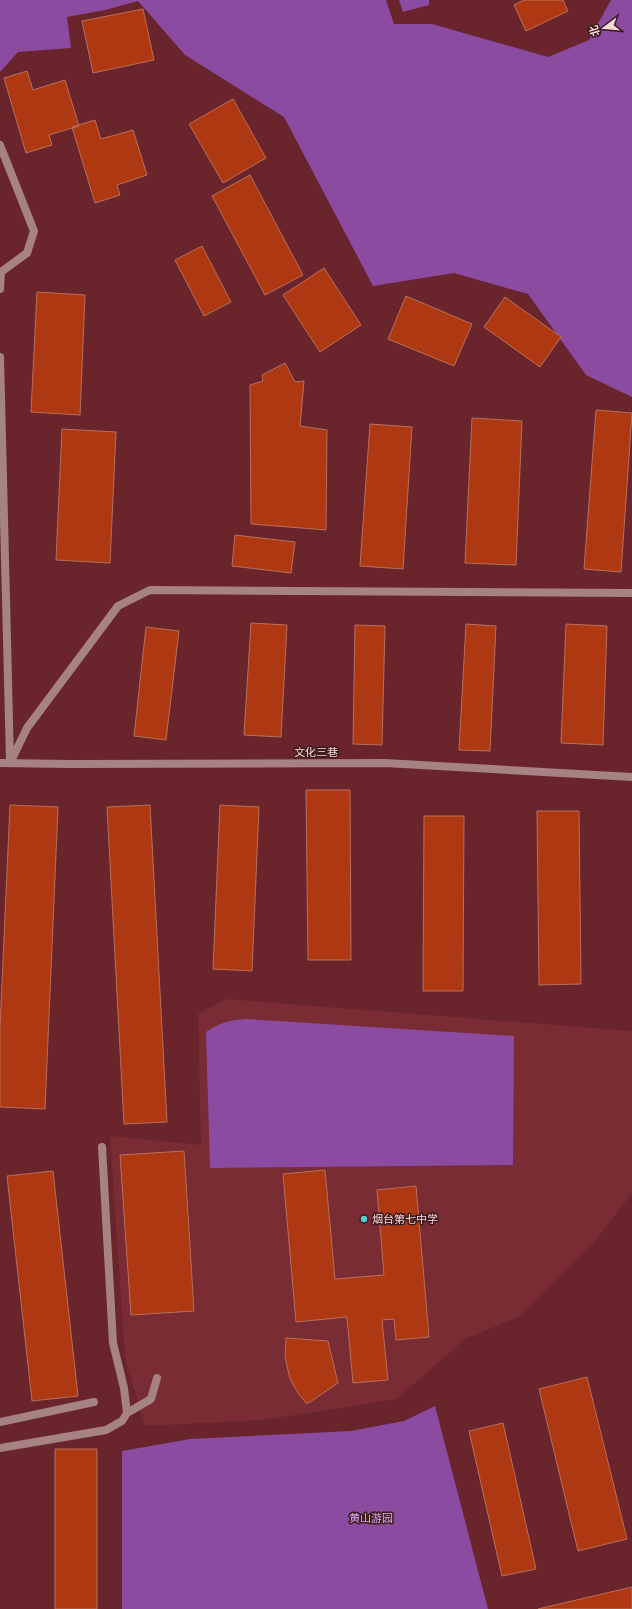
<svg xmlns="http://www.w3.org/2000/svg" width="632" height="1609" viewBox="0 0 632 1609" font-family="Arial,'Noto Sans SC',sans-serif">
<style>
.built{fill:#792c34}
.green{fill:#8a4ba0}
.building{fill:#ae3811;stroke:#ba705b}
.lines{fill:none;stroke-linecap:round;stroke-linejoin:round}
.lane{stroke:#a68283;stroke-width:8}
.poi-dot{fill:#52cdcf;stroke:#3b1b1d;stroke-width:1.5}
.labels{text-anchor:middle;stroke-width:3;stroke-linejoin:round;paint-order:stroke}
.street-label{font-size:11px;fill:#fbd7d8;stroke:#3b1b1d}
.poi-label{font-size:11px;fill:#fbd7d8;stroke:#3b1b1d;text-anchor:start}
.park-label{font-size:11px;fill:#e4aff8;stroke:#3b1b1d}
</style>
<rect width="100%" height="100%" fill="#6a242c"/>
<path class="built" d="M225,999L632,1031V1193L592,1245L521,1316L465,1339L397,1399L263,1420L145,1426L125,1357L110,1136L201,1145L198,1014Z"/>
<path class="green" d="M0,0H386L394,24H432L548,57L589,40L611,0H632V397L586,375L528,294L454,273L373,286L284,117L185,55L138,1L105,10L67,17L71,48L18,52L0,72Z
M399,0H429V5L403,12Z
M247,1019L514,1036L513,1165L210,1168L206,1032C221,1022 229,1020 247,1019Z
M435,1406L488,1609H122V1451L190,1439L351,1431L404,1421Z"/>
<path class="building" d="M524,0H563L568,11L526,31L514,5Z
M143,9L154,60L93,73L82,21Z
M27,71L33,90L65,80L79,126L49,135L52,145L26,153L4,78Z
M233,99L266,158L223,183L189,124Z
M95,120L101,139L133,130L147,175L117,185L120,195L95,203L72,127Z
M250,175L303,275L265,295L212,196Z
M202,246L231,302L204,316L175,260Z
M324,268L361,325L320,352L283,295Z
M37,292L85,295L80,415L31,412Z
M406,296L472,324L454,366L388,339Z
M505,297L561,337L540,367L484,327Z
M285,363L295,382L304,381L300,426L327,430L326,530L251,524L250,385L263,381L262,375Z
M596,410L632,413L621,572L584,569Z
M472,418L522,421L516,565L465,563Z
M370,424L412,427L403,569L360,566Z
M62,429L116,432L110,563L56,560Z
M235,535L295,542L291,573L232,566Z
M251,623L287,625L281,737L244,735Z
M466,624L496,626L490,751L459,750Z
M566,624L607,626L603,745L561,743Z
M355,625L385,626L382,745L353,744Z
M146,627L179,631L166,740L134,736Z
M306,790H350L351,960H308Z
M10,805L58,807L45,1109L0,1107V1027Z
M150,805L167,1122L124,1124L107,807Z
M220,805L259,807L252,971L213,969Z
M537,811H579L581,984L539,985Z
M424,816H464L463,991H423Z
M184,1151L194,1311L131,1315L120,1155Z
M325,1170L335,1279L384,1275L377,1190L416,1186L429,1337L396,1340L394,1319L382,1320L388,1380L353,1383L347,1317L296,1322L283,1174Z
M53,1171L78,1396L32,1401L7,1176Z
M286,1338L328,1341L338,1383L307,1404L298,1393L290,1379L285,1357Z
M587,1377L627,1539L578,1551L539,1389Z
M503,1423L536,1569L502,1576L469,1431Z
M55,1449H97V1609H55Z
M632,1587V1609H538Z"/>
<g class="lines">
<path class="lane" d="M0,145L34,231L27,253L1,272L0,289
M0,357L10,761
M0,763L70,764L385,763L632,777
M10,763L27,728L118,606L150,590L632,593
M127,1413L151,1399L157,1378
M0,1422L94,1402
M0,1448L106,1430L122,1421L127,1413L124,1388L113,1343L102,1147"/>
</g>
<circle class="poi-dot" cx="364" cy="1219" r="4"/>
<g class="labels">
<g class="street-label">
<text x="316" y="756">文化三巷</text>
</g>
<g class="poi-label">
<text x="372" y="1223">烟台第七中学</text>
</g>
<g class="park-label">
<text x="371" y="1522">黄山游园</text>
</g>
</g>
<g transform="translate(604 28) rotate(254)" stroke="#3b1b1d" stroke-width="3" paint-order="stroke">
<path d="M0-3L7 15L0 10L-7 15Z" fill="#fbd7d8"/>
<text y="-6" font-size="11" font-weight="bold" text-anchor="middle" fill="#fbd7d8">北</text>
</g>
</svg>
